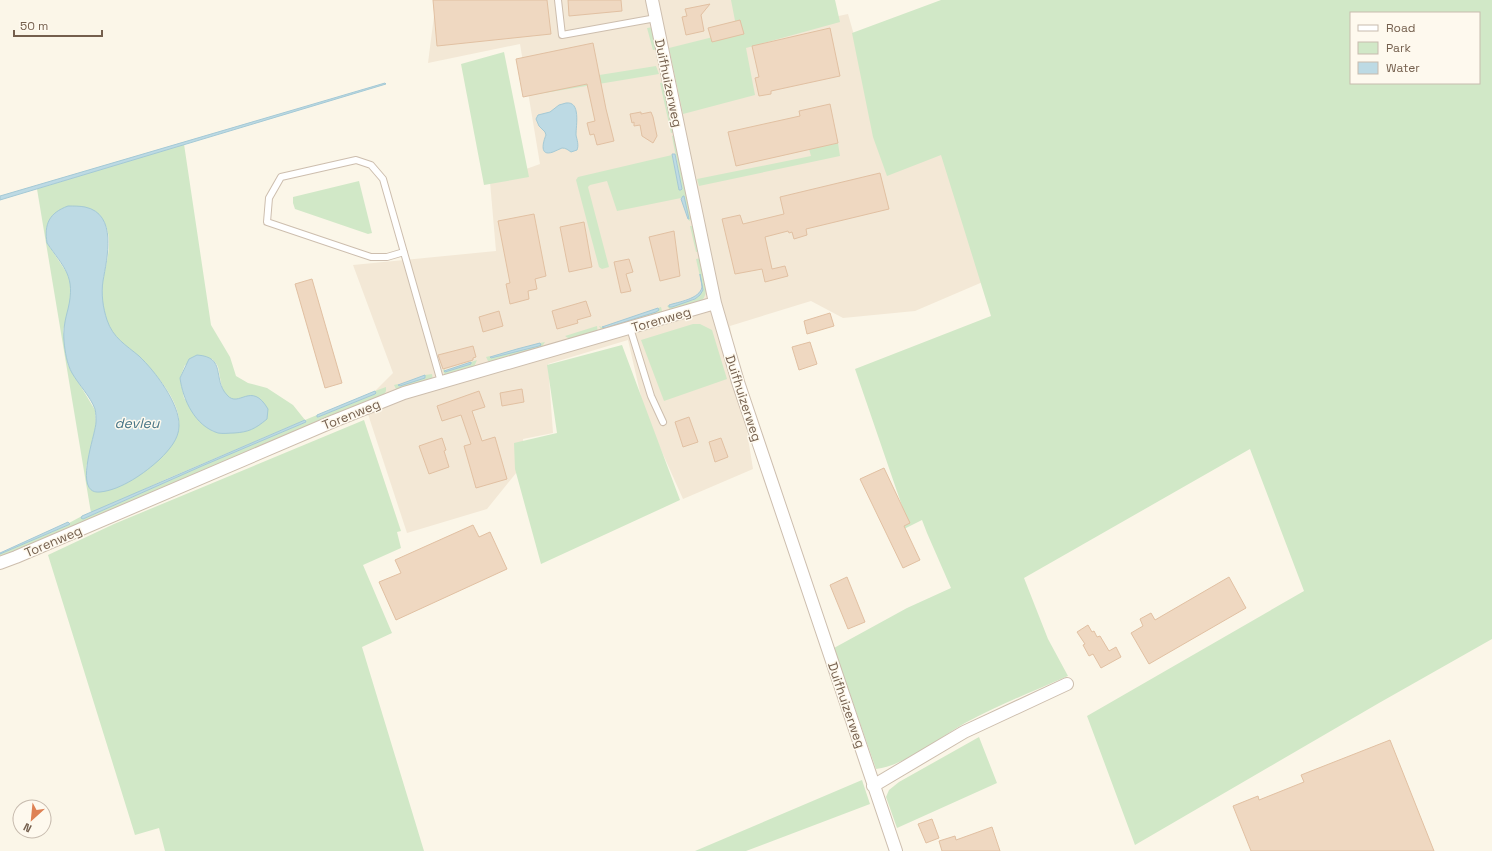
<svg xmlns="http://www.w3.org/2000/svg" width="1492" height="851" viewBox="0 0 1492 851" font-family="'Space Grotesk',sans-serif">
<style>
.residential{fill:#f3e8d6}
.green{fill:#d1e8c7;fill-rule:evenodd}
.water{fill:#bddae4;stroke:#a4c9d5}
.building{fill:#efd8c1;stroke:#e1c0a2}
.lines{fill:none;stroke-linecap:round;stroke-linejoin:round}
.service-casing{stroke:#cdbeae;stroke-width:8}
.minor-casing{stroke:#cdbeae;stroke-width:14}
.service{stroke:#fff;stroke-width:6}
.minor{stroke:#fff;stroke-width:12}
.labels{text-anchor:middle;stroke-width:3;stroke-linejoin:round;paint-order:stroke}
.street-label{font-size:13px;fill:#745f4d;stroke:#fef9ee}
.water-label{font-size:14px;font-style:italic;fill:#477586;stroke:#fef9ee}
</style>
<rect width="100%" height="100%" fill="#fbf6e8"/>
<path class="residential" d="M436,0H750L757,33L848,14L892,168L943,150L985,281L915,311L843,318L811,301L730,326L753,469L683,499L645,414L628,340L548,364L553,433L523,439L525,462L487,509L407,533L364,402L393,373L353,265L496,251L490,182L540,164L520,44L428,63Z"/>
<path class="green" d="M731,0H835L840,22L746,48L755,95L683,114L669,48L737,31Z
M941,0H1492V639L1379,703L1135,845L1087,716L1304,591L1250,449L1024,578L1048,639L1068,676C1034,691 998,705 965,723C939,738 906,765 876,769L834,648L907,608L951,588L927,533L922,520L896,533L902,506L855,369L991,316L941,155L887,176L873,137L852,33ZM1351,13H1479V83H1351Z
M653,27L658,49L653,50L647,28Z
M504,52L529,177L484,185L461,64Z
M656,66L659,74L526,96L524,87Z
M665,82L675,132L671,133L660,83Z
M676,134L693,218L689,221L684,196L681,198L617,211L607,181L590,185L588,187L609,267L602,269L599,267L576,180L578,177L672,155L679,190H681L682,189L672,136Z
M838,143L840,156L699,186L697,179L811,156L809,149Z
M184,144L211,325L230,357L236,376L248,383L267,388L293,405L305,420L317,415L318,417L375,394L376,393L375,391L386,387V391L384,395L0,560V554L68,525L70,524L69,523L82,516L83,519L202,466L306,422L305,420L169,478L91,513L37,189ZM100,215C102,219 104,222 106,226C113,244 106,263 103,281C101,295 102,313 109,326C118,344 137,355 151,370C164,383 181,407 179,426C179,430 177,434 176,438L95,492L89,487L86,468L96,424L95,410L68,365L63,331L70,303L71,283L67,273L47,243L46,229ZM212,359C214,361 217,364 218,367C221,378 221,407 241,398L228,433H220L212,431L184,398L180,378L185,365Z
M359,181L372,233L368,234L295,209L293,203V197Z
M690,226H693L700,251L696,252Z
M701,258C704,271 711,289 702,301L671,311L667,306L669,305V306L694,300L703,290L696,259Z
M661,307L662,311L660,315L603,332L599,326L602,327L659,310L658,308Z
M693,324H700L712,330L727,379L664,401L641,340Z
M597,326L598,334L571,340L565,336Z
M545,342L540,350L492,364L488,361L486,357L490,356L491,358L539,346L540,343Z
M622,345L680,500L541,564L515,469L514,443L557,433L547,365Z
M477,360L473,369L445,377L443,370L445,369V372L471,364V362Z
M432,374L433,381L402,391L396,389L394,385L398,384L400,386L425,378V375Z
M364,420L401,531L397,532L401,548L363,565L392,633L362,647L424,851H165L159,828L135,835L48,555L114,524Z
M979,737L997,783L897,828L886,797L889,790L899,782Z
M862,780L870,804L746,851H695Z"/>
<path class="water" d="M385,83L386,84L0,200V196Z
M566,103C581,101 576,125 576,135C577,140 579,145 577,150L571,152C568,150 566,148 562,148C559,149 556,151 553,152C539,157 543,142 546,135L545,132L539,126L536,119L538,115L550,112L559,105Z
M672,154H675L682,189L681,190H679Z
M683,196H684L689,219H688L681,199Z
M68,206C74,206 80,206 85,207C118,214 107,258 103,281C101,294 103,308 107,320C113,338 126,345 139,356C155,371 180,404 179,426C179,439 169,450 160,459C145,473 121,490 100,492C72,495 96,434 96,422C96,418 96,413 95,409C90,396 79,385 72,373C67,364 65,352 64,341C63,330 65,320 68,309C76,276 64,268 47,243C44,224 49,213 68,206Z
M700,274L703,290L700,295L695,299L672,307H669V305C678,302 700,299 702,287C702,283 700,278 700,274Z
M658,308L659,310L656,312L605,328L602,327Z
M540,343L541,345L539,346L491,358L490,357L517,349Z
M197,355C227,357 212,379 227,395C239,409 251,380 268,409L267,419C255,429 249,432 234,433C229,433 223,434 218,433C195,426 183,400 180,378L189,359Z
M471,362V364L445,372L444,371Z
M425,375V378L400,386L398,385Z
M375,391L376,393L375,394L318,417H317V415Z
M305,420L306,422L202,466L83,519L81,518L82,516Z
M68,522L70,524L68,525L0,554V553Z"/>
<path class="building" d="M433,0H547L551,34L437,46Z
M568,0H621L622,11L569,16Z
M710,4L701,15L704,31L686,35L682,17L687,16L685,9Z
M740,20L744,34L712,42L708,28Z
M830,28L840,76L771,91V94L759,96L755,78L759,77L752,46Z
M593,43L606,109L614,141L597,145L594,134L590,135L587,123L595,121L587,84L523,97L516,59Z
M830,104L838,143L736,166L728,132L800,116L799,111Z
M641,112V114L651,112L653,117L657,136L653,143L642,136L640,125L634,126V122L632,123L630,114Z
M880,173L889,209L806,229L807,235L794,239L792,232L789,233L788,231L765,237L772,269L785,266L788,276L765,282L762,269L735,274L722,219L740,215L743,224L784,214L780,197Z
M534,214L546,276L535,279L537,289L528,291L529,299L510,304L506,284L510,283L498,221Z
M584,222L592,267L569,272L560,227Z
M674,231L680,276L660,281L649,237Z
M629,259L633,272L626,274L631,291L621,293L614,262Z
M312,279L342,383L325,388L295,284Z
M586,301L591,316L577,320L578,323L557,329L552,311Z
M499,311L503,326L483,332L479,317Z
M830,313L834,326L807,334L804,321Z
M810,342L817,364L799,370L792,347Z
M473,346L476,357L473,358V360L443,369L438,355Z
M522,389L524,402L502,406L500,393Z
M479,391L485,407L472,411L482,441L495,437L507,479L476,488L464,446L471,444L461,415L442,421L437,406Z
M689,417L698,442L683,447L675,422Z
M442,438L446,450L444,451L449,467L429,474L419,446Z
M721,438L728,457L715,462L709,442Z
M884,468L910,523L904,526L920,560L903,568L860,479Z
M473,525L479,537L490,532L507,569L396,620L379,582L401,573L395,560Z
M847,577L865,622L848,629L830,585Z
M1229,577L1246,608L1149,664L1131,633L1143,626L1140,619L1151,613L1155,620Z
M1088,625L1092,632L1094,631L1097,637L1100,636L1109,651L1116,647L1121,657L1101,668L1093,654L1089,656L1083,645L1085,644L1077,632Z
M1390,740L1434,851H1251L1233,806L1258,796L1259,800L1304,782L1301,775Z
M932,819L939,838L926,843L918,824Z
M992,827L1000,851H942L939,841L955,836L956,840Z"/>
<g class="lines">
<g class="service-casing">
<path id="service" d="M558,0L562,35L656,18
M404,252L387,257H371L267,222L269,198L281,177L356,160L371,165L383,179L441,382
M630,328L651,396L663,422"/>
</g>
<g class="minor-casing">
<path id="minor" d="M652,0L715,303L738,382L896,851
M0,563L16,557L334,421L404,393L715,303
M873,786L964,732L1067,684"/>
</g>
<use href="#service" class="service"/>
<use href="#minor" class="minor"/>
</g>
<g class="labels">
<g class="street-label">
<text transform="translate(669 83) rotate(78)" y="5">Duifhuizerweg</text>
<text transform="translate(661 319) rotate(-16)" y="5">Torenweg</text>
<text transform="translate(744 398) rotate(72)" y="5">Duifhuizerweg</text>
<text transform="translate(351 414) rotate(-22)" y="5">Torenweg</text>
<text transform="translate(53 541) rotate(-23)" y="5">Torenweg</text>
<text transform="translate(847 705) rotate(71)" y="5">Duifhuizerweg</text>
</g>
<g class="water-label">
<text x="137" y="428">devleu</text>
</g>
</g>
<rect x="1350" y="12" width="130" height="72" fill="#fef9ee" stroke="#c7bbae"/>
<rect x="1358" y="25" width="20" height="6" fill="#ffffff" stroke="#c7bbae"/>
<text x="1386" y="32" font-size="12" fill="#745f4d">Road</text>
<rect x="1358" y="42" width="20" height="12" fill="#d1e8c7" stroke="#c7bbae"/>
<text x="1386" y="52" font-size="12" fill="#745f4d">Park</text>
<rect x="1358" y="62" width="20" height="12" fill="#bddae4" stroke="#c7bbae"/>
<text x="1386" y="72" font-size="12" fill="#745f4d">Water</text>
<g transform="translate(32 819) rotate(207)"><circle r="19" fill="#fef9ee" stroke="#c7bbae"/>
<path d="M0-3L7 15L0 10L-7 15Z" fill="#de8154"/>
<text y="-6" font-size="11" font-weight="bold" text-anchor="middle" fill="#745f4d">N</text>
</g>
<path d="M14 30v6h88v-6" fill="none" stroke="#745f4d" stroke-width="2"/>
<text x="20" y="30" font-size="12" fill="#745f4d" stroke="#fef9ee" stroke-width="3" paint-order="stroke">50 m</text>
</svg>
